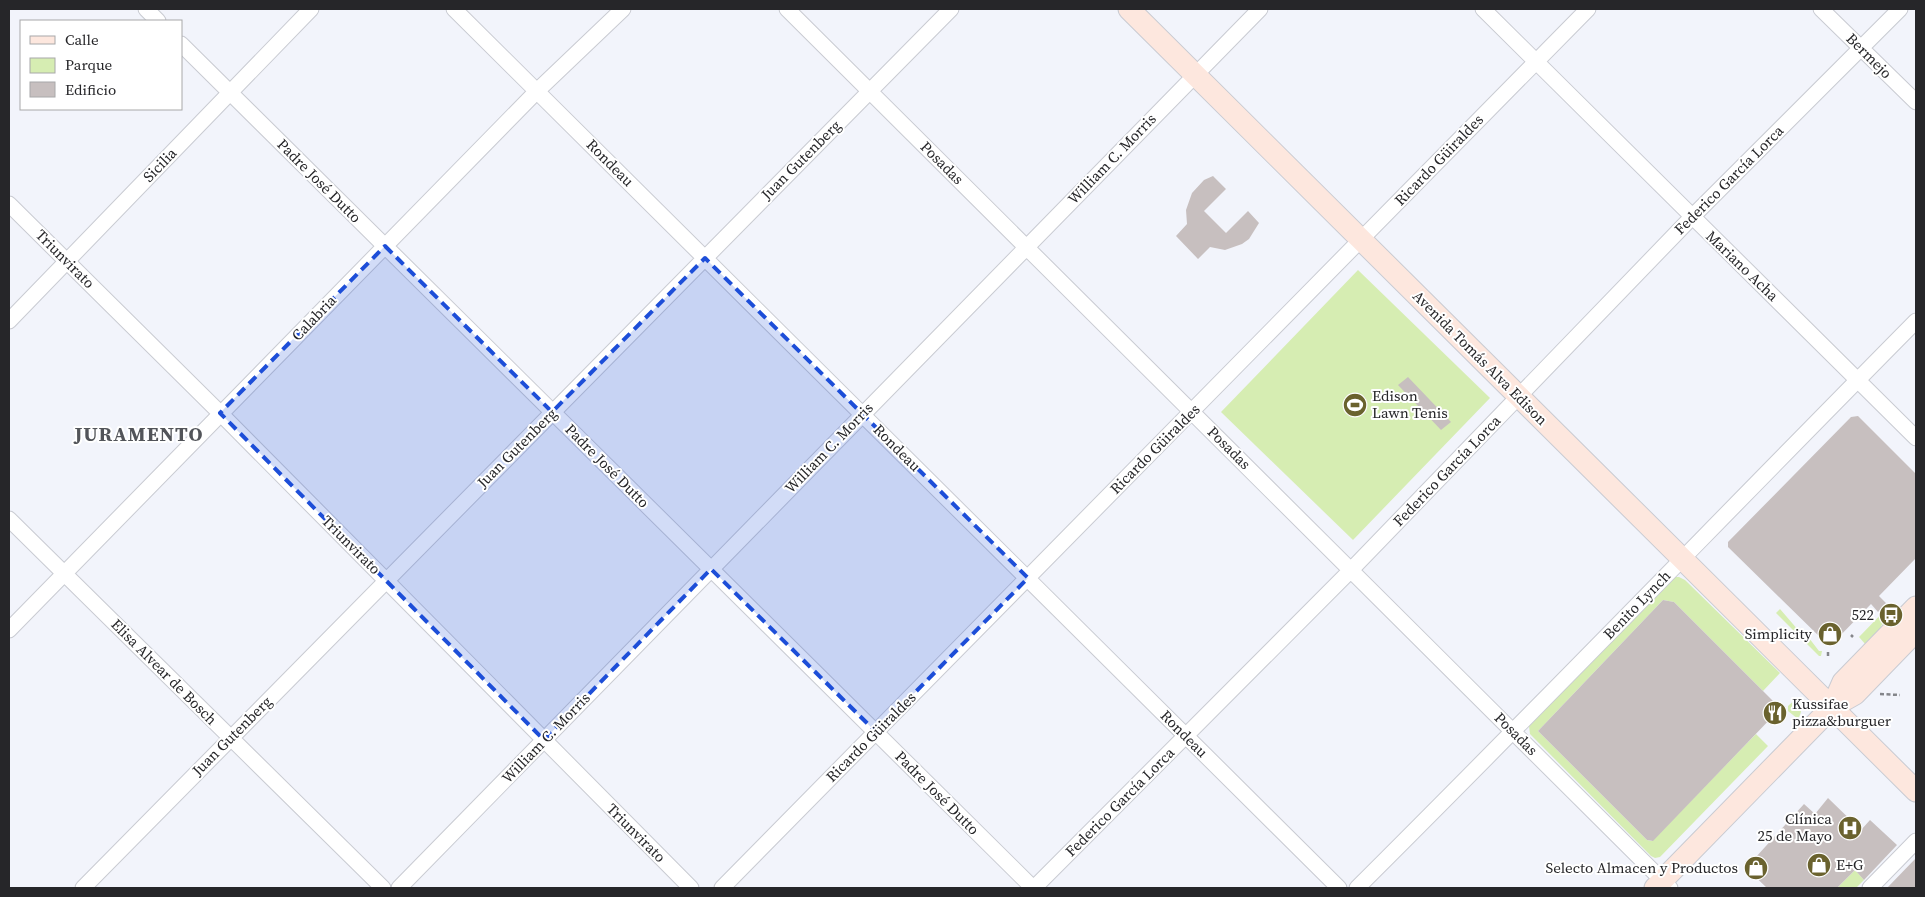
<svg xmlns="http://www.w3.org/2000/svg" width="1925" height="897" viewBox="0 0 1925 897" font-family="'Source Serif 4',serif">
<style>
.green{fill:#d6edb2}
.building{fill:#c7bfbf}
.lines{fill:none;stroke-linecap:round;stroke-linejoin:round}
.street-casing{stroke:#c9cbd2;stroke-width:17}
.secondary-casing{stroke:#c9cbd2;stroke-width:23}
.path{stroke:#84858a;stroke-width:2.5;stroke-dasharray:4 2.5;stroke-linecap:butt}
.street{stroke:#fff;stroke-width:15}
.secondary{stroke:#fde7de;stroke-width:21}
.marked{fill:#1d4ed8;fill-opacity:0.2;stroke:#1d4ed8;stroke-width:4;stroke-dasharray:10 6;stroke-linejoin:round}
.labels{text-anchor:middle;stroke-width:4;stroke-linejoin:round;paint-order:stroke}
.street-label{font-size:15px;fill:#262629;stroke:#fff}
.poi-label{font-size:15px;fill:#262629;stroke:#fff;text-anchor:end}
.district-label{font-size:20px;font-weight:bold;letter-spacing:1px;fill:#525459;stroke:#fff}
</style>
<rect width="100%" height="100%" fill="#f2f4fb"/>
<path class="green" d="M1358,270L1490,398L1353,540L1221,412Z
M1673,577H1679L1685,580L1780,673L1763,691L1674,602L1663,600L1538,731L1647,840L1652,841L1756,734L1768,746L1660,857L1655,858L1651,856L1530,734L1529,726Z
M1891,604L1897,610L1881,626L1883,629L1866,645L1859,637Z
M1780,609L1799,631L1809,638L1819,651H1822L1821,656H1819L1776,613Z
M1798,697C1803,705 1802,712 1798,719L1788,711V706Z
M1855,870L1864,880L1856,888H1837Z"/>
<path class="building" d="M1213,176L1226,189L1204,211L1226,233L1248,211L1259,223L1249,239L1242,244L1225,250L1210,247L1198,259L1176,236L1187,224L1186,210L1192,193L1204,180Z
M1408,377L1451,422L1441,430L1398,385Z
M1858,416L1916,474V558L1879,596L1886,603L1878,612L1871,604L1834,642L1824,641L1728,547V542L1851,417Z
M1663,600L1674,602L1777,705L1775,714L1653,841L1647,840L1538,731Z
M1828,798L1861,830L1870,820L1897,845L1864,880L1855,870L1837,888H1767L1746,868L1804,804L1815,814Z
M1916,858V888H1887Z"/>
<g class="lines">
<g class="street-casing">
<path id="street" d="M146,9L158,21
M454,9L1339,888
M787,9L1670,888
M1483,9L1916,438
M1821,9L1916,102
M181,44L1033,888
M9,204L220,413L691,888
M9,321L311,9
M9,519L383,888
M9,630L537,91L623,9
M83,888L951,9
M399,888L1260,9
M722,888L1588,9
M1034,888L1351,570L1692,217L1900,9
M1357,888C1545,701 1729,510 1916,321
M1870,888L1916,841"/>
</g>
<g class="secondary-casing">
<path id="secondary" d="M1129,9L1916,791
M1832,707L1843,682L1916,607
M1655,888L1832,707L1855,694L1916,631"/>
</g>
<path class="path" d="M1851,635L1853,637
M1828,656V651
M1880,694L1900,695"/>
<use href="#street" class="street"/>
<use href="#secondary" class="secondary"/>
</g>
<path class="marked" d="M385,246L552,412L705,258L1028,578L876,732L711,569L544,740L220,413Z"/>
<defs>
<g id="stadium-disc" transform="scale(1.25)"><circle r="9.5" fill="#6a622e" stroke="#fff"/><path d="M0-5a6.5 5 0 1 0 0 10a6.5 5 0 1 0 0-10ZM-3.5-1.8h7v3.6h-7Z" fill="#fff"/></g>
<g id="bus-disc" transform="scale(1.25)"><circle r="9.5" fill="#6a622e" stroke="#fff"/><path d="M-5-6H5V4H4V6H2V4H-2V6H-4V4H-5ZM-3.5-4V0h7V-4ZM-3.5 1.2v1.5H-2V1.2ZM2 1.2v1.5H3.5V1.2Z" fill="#fff"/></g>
<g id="shop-disc" transform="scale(1.25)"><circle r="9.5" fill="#6a622e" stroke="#fff"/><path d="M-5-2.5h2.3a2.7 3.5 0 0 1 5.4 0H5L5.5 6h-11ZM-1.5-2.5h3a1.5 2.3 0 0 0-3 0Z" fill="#fff"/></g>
<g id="restaurant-disc" transform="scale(1.25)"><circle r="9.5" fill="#6a622e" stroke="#fff"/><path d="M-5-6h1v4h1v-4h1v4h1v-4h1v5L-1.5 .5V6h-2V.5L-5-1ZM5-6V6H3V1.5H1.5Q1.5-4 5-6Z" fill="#fff"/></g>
<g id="hospital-disc" transform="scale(1.25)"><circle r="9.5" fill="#6a622e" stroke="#fff"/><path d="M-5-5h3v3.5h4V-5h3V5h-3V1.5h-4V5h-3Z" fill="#fff"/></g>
</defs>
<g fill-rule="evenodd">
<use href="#stadium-disc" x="1355" y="405"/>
<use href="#bus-disc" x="1891" y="615"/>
<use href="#shop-disc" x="1830" y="634"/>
<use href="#restaurant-disc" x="1775" y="713"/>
<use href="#hospital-disc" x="1850" y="828"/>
<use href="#shop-disc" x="1819" y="865"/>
<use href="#shop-disc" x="1756" y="868"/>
</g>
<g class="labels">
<g class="street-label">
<text transform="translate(1869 56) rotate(45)" y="5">Bermejo</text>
<text transform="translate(1112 159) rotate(-46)" y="5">William C. Morris</text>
<text transform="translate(801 160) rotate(-45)" y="5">Juan Gutenberg</text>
<text transform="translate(1439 160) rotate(-46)" y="5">Ricardo Güiraldes</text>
<text transform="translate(610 163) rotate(45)" y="5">Rondeau</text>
<text transform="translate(942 163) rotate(45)" y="5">Posadas</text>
<text transform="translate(160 165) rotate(-46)" y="5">Sicilia</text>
<text transform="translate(1729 180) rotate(-45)" y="5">Federico García Lorca</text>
<text transform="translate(319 181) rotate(45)" y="5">Padre José Dutto</text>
<text transform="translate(65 259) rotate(45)" y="5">Triunvirato</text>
<text transform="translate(1742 266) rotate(44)" y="5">Mariano Acha</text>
<text transform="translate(314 318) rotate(-46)" y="5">Calabria</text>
<text transform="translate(1480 358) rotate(45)" y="5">Avenida Tomás Alva Edison</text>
<text transform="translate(517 448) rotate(-45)" y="5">Juan Gutenberg</text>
<text transform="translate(829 448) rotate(-46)" y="5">William C. Morris</text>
<text transform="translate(897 448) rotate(45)" y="5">Rondeau</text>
<text transform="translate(1229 448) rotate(45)" y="5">Posadas</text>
<text transform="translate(1155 449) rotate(-45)" y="5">Ricardo Güiraldes</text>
<text transform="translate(607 466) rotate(45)" y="5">Padre José Dutto</text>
<text transform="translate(1447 471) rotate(-46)" y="5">Federico García Lorca</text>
<text transform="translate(351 545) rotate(45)" y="5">Triunvirato</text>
<text transform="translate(1637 605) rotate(-46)" y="5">Benito Lynch</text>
<text transform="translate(164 672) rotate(45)" y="5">Elisa Alvear de Bosch</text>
<text transform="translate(1184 734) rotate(45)" y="5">Rondeau</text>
<text transform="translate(1516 734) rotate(45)" y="5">Posadas</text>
<text transform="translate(232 736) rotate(-45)" y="5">Juan Gutenberg</text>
<text transform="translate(871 737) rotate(-45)" y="5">Ricardo Güiraldes</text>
<text transform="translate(546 738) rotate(-46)" y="5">William C. Morris</text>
<text transform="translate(937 793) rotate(45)" y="5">Padre José Dutto</text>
<text transform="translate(1120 802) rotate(-45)" y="5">Federico García Lorca</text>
<text transform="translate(636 833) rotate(45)" y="5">Triunvirato</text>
</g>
<g class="poi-label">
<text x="1372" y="401" text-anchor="start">Edison<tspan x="1372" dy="17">Lawn Tenis</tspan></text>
<text x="1874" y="620">522</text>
<text x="1812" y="639">Simplicity</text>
<text x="1792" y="709" text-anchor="start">Kussifae<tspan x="1792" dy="17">pizza&amp;burguer</tspan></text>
<text x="1832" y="824">Clínica<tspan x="1832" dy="17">25 de Mayo</tspan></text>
<text x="1836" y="870" text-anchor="start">E+G</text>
<text x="1738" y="873">Selecto Almacen y Productos</text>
</g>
<g class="district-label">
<text x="139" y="441">JURAMENTO</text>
</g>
</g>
<rect width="1925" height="897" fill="none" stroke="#262629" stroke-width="20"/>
<rect x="20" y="20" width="162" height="90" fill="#ffffff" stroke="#a8a8a9"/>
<rect x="30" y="36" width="25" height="8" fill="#fde7de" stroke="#a8a8a9"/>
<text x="65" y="45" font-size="15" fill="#262629">Calle</text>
<rect x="30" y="58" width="25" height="15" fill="#d6edb2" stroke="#a8a8a9"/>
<text x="65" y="70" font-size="15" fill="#262629">Parque</text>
<rect x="30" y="82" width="25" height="15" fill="#c7bfbf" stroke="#a8a8a9"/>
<text x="65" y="95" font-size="15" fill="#262629">Edificio</text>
</svg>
